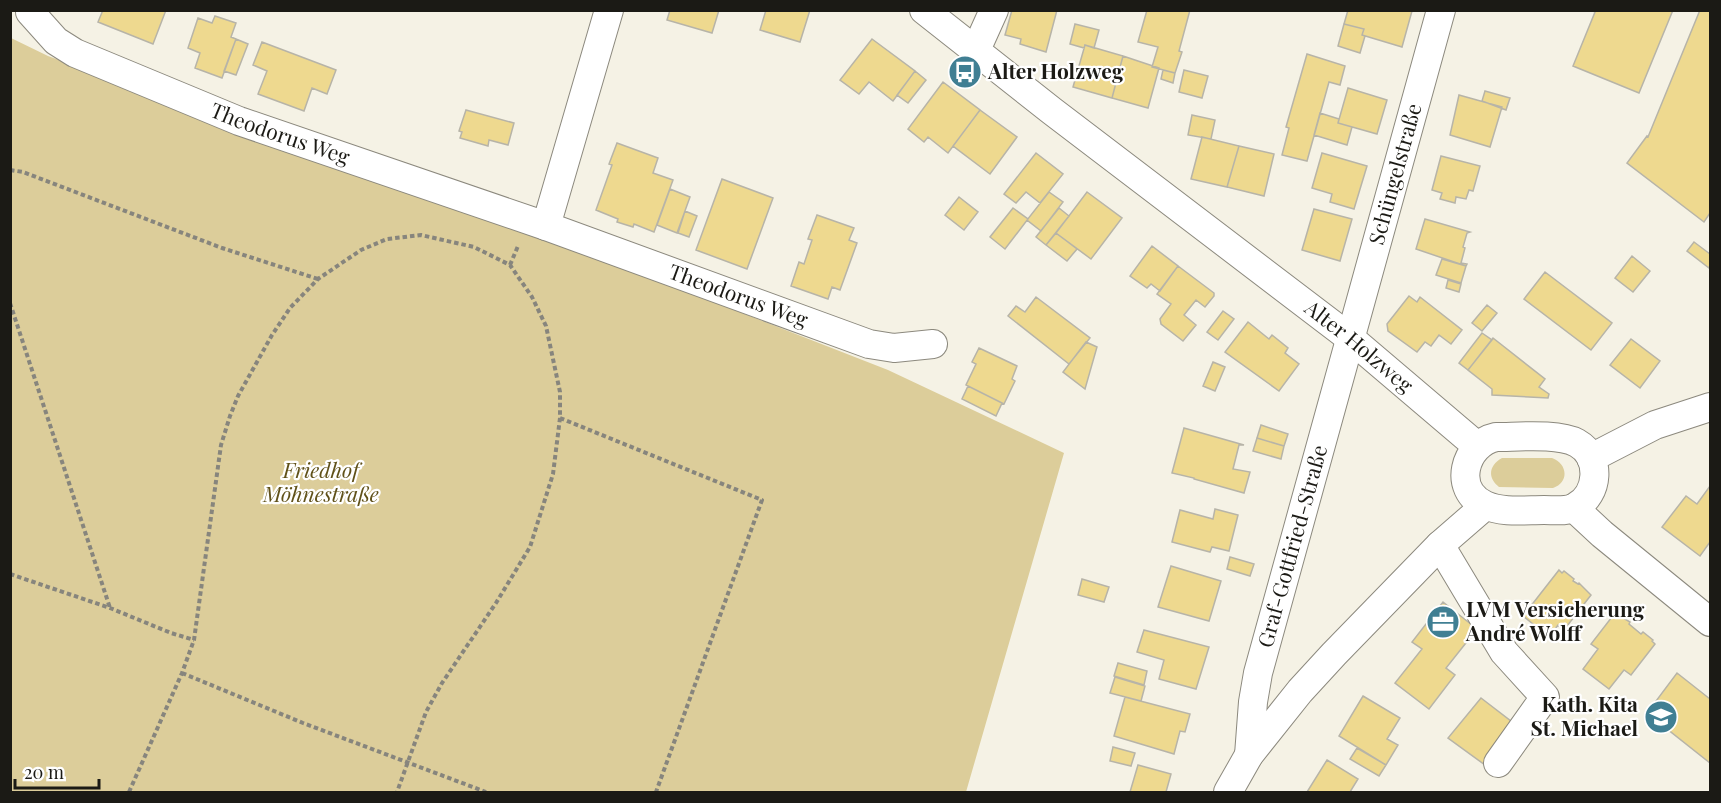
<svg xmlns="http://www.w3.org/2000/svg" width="1721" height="803" viewBox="0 0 1721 803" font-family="'Playfair Display',serif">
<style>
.green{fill:#dccd9a}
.building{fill:#eed98f;stroke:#b7b4a8;stroke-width:1.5}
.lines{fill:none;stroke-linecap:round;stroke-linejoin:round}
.minor-casing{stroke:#8c897e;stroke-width:30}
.path{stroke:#87857d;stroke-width:4;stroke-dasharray:4.5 3;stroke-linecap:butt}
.minor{stroke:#fff;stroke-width:28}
.labels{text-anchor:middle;stroke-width:4.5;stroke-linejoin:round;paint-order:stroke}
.poi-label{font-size:21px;font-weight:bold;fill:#1b1a15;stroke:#fff;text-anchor:start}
.street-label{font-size:21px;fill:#1b1a15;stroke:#fff}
.park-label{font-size:21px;font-style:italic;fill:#605119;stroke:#fff}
</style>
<rect width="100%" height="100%" fill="#f5f2e5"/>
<path class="green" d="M11,38L48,56L563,243L888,370L1064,453L966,792H11Z
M1502,458H1552C1567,463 1570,482 1553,488L1499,487C1487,478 1489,465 1502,458Z"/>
<path class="building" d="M103,10H166L153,44L98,22Z
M670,10H719L712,33L667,20Z
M766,10H810L800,42L760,30Z
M1012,10H1057L1046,52L1020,44L1021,39L1005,35Z
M1147,10H1190L1179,51L1182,52L1175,73L1152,67L1158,47L1138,42Z
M1348,10L1412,11L1402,47L1362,35L1364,29L1344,24Z
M1591,10H1673L1639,93L1573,66L1595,12Z
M1700,10H1710V213L1704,222L1627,163L1647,136L1648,137Z
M215,16L236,23L231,37L236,39L222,78L195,68L200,53L188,48L198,18L212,23Z
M1075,24L1099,30L1094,48L1085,45L1084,48L1070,44Z
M1344,24L1364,29L1362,35L1365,36L1360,53L1338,46Z
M236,39L248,44L236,75L224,71Z
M872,39L915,71L893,101L869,82L859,94L840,80Z
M262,42L336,70L327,94L312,88L304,111L258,94L267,71L253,65Z
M1085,45L1123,56L1112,98L1073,87Z
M1307,54L1345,66L1340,85L1329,82L1307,161L1282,155L1289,128L1286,127Z
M1123,56L1159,68L1148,108L1112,98Z
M1163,70L1175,73L1173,83L1161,79Z
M1184,70L1208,76L1202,98L1179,92Z
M915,71L926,80L908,103L897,95Z
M943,82L980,110L948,153L928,137L924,142L908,129Z
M1348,88L1387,100L1377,134L1338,123Z
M1485,91L1510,98L1506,110L1482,101Z
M1459,95L1502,107L1490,147L1450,135Z
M466,110L514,123L508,145L489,140L488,146L460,138L462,132L459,131Z
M980,110L1017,137L990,174L953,146Z
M1320,113L1339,119L1338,123L1352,127L1347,145L1314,135Z
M1192,115L1215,120L1211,139L1188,135Z
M1202,137L1239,146L1227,187L1191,179Z
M617,143L658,158L653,173L673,180L654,232L634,224L633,227L617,222L618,219L596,210L612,165L609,164Z
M1239,146L1274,154L1264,196L1227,187Z
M1036,153L1063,174L1040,203L1026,192L1016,203L1004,194Z
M1322,153L1367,166L1354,209L1330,202L1332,194L1312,188Z
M1441,156L1480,166L1473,191L1469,190L1466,199L1456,197L1455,203L1440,199L1442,193L1432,190Z
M722,179L773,198L747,269L696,250Z
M670,189L690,197L677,233L657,225Z
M1049,192L1063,202L1041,231L1027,220Z
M1087,192L1122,218L1091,259L1056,233Z
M959,197L978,212L964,230L945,215Z
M1013,208L1028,219L1005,249L990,237Z
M1059,208L1069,216L1046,245L1036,237Z
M1314,209L1352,219L1340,261L1302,250Z
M685,211L697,216L689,237L678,233Z
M817,215L854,228L849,240L857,243L840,290L832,287L828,299L791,286L799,262L804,264L812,240L808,239Z
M1425,219L1470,232L1467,233L1463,247L1465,248L1461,263L1467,264L1466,266L1416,249Z
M1056,233L1077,249L1067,261L1046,245Z
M1694,242L1710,254V265L1709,268L1687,251Z
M1152,246L1178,266L1160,291L1151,284L1147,288L1130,276Z
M1632,256L1650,271L1633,292L1615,278Z
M1442,259L1466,266L1461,283L1436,275Z
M1178,266L1214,293V296L1205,307L1196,300L1184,315L1196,325L1183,341L1161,324L1160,319L1171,304L1157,294Z
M1545,272L1612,323L1591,350L1524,299Z
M1448,280L1461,284L1459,292L1446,288Z
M1409,296L1417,302L1420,297L1462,330L1451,344L1439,335L1431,346L1425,342L1417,352L1388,331L1387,324Z
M1036,297L1090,338L1069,364L1008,316L1016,306L1025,312Z
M1487,305L1497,313L1482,331L1472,323Z
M1223,311L1234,319L1218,340L1207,332Z
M1248,322L1269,339L1272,335L1288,348L1285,353L1299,364L1279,391L1225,352Z
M1482,333L1492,340L1468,370L1459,363Z
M1493,338L1545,379L1539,387L1549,394L1548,398L1492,395V389L1468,370Z
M1631,339L1660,361L1640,388L1610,365Z
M1086,342L1097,347L1085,389L1063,372Z
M979,348L1017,366L1012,379L1015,381L1004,404L966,385L976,364L972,362Z
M1213,362L1225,367L1215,391L1203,386Z
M968,386L1002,403L996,416L962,399Z
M1261,425L1288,434L1284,446L1257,438Z
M1184,428L1244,445H1239L1233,469L1250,472L1244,493L1194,479V478L1172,473Z
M1257,438L1284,446L1281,459L1253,451Z
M1710,486V542L1700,556L1662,527L1686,496L1697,504Z
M1215,509L1238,515L1229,551L1212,547L1210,552L1172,542L1180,510L1213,519Z
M1230,557L1254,564L1250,576L1227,569Z
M1171,566L1221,581L1209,621L1158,607Z
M1559,570L1562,573L1564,571L1574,579L1573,581L1578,584L1579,583L1591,595L1564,630L1558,625L1549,637L1523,616Z
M1082,579L1109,587L1104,602L1078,595Z
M1443,602L1477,629L1446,668L1455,675L1429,709L1395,683L1422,649L1412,642Z
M1615,613L1630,622L1629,624L1641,634L1643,632L1653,640L1652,641L1655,644L1631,675L1624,670L1609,689L1583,669L1598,649L1591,644Z
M1144,630L1209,647L1196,689L1159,679L1164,660L1137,652Z
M1118,663L1147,671L1144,685L1114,676Z
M1677,673L1710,699V763L1647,713Z
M1115,677L1145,686L1141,701L1110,693Z
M1363,696L1400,718L1387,739L1398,745L1386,765L1339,736Z
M1125,697L1190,714L1185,732L1180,731L1174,754L1114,736Z
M1481,698L1516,725L1485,765L1448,738Z
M1113,747L1135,753L1131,766L1110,761Z
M1357,748L1386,765L1379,776L1350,759Z
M1327,760L1358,779L1350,792H1307Z
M1138,765L1171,774L1166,792H1130Z"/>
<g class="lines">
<g class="minor-casing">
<g id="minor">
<path id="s1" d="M924,10L1052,111L1350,338L1477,446"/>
<path id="s2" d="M30,12L56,41L75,53L239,121L546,226L869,344L894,348L933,344"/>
<path d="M976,50L994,10"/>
<path d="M546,226L609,10"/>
<path d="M1496,437C1518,437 1558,433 1577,443C1602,457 1599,495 1575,507C1566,512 1554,510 1544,510C1525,510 1502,513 1485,505C1452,490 1464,444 1496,437Z"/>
<path d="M1591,458L1655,425L1710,407"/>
<path d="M1574,508L1602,534L1710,622"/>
<path d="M1440,545L1504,652L1545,697L1498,763"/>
<path id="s3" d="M1249,755L1253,702L1258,673L1441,10"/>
<path d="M1228,792L1249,755L1300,691L1334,654L1440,545L1485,506"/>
</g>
</g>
<path class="path" d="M10,170L23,172L222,248L318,279
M510,265L518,246
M10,303L110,608
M560,418L762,500L656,792
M10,574L110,608L171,633L194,640
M182,673L303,723L486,792
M129,792L182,673L194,640L221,445L230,416L238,396L272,335L290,308L318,279L361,250L387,239L421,235L474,247L510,265L532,297L546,326L560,392V418L553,474L530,547L496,603L442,683L426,712L397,792"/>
<use href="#minor" class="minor"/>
</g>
<defs>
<g id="bus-disc" transform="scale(1.725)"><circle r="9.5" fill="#407f93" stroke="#fff"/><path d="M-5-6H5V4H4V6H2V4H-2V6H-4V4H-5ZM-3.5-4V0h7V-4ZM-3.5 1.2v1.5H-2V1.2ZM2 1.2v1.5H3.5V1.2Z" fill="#fff"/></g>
<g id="office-disc" transform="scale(1.725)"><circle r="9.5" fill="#407f93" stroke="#fff"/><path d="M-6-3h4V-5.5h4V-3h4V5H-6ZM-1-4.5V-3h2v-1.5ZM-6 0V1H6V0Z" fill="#fff"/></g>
<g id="school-disc" transform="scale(1.725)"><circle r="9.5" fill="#407f93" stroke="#fff"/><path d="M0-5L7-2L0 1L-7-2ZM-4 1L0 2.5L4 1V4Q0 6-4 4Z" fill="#fff"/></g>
</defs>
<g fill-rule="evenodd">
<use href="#bus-disc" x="965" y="72"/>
<use href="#office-disc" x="1443" y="622"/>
<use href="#school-disc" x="1661" y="717"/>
</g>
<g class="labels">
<g class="poi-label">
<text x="988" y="79">Alter Holzweg</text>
<text x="1466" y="617">LVM Versicherung<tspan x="1466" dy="24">André Wolff</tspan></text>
<text x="1638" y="712" text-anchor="end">Kath. Kita<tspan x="1638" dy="24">St. Michael</tspan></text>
</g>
<g class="street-label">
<text dy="7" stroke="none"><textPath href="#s2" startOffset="282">Theodorus Weg</textPath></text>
<text dy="7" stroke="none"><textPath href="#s3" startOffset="600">Schüngelstraße</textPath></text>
<text dy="7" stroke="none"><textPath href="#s2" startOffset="768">Theodorus Weg</textPath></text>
<text dy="7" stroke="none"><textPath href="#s1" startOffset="550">Alter Holzweg</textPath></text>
<text dy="7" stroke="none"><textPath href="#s3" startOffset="214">Graf-Gottfried-Straße</textPath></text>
</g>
<g class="park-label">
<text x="321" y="478">Friedhof<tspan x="321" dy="24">Möhnestraße</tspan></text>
</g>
</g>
<rect width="1721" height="803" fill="none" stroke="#1b1a15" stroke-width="24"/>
<path d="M15 779v9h84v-9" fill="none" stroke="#1b1a15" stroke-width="3"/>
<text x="24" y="779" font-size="18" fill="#1b1a15" stroke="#ffffff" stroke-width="4.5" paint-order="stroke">20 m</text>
</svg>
